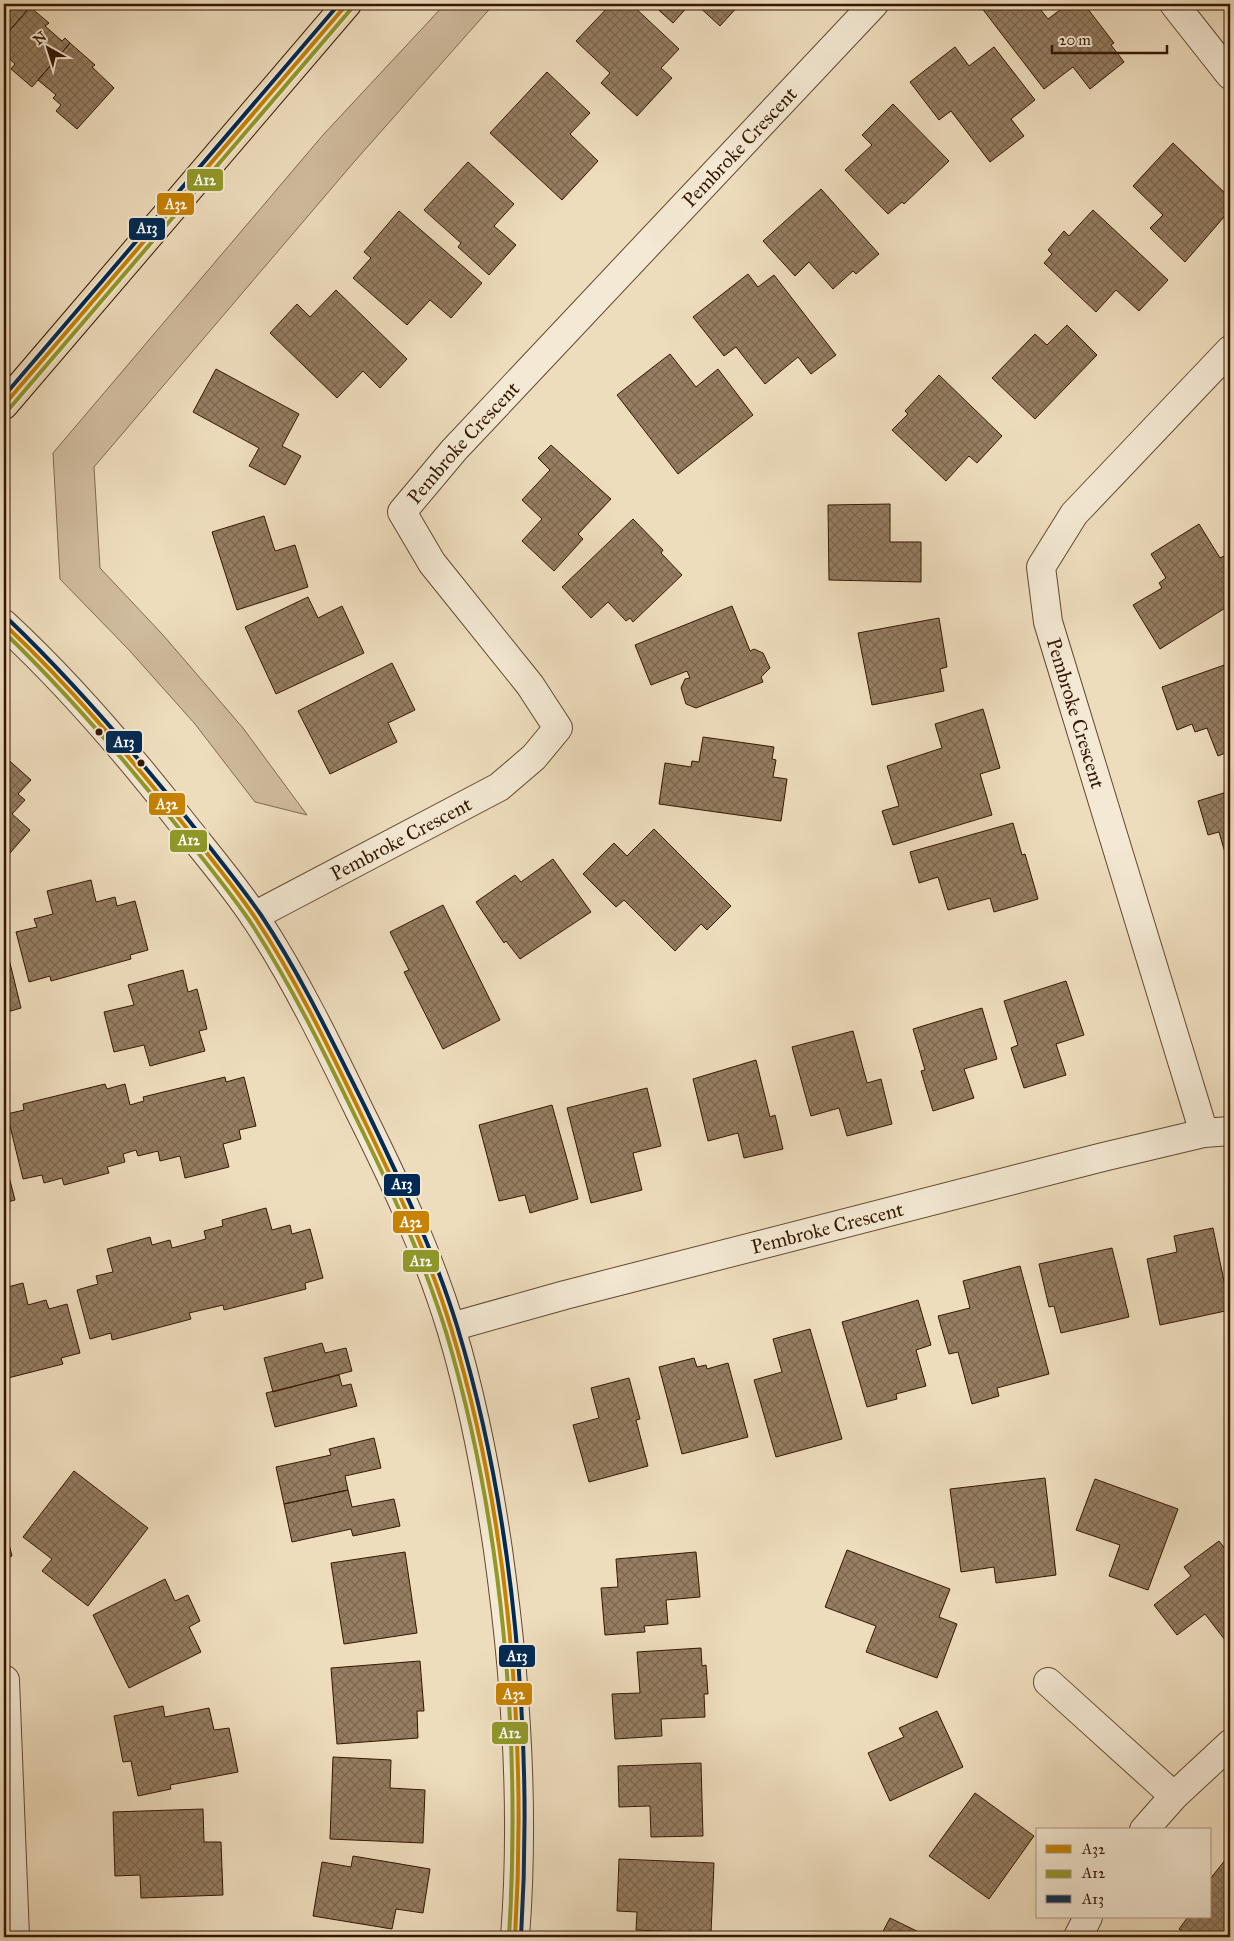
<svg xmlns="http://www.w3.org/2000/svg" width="1234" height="1941" viewBox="0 0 1234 1941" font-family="'IM FELL Great Primer',serif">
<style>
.grass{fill:#cfbb9d;stroke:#82694e}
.building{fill:url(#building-cross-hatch);stroke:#351700}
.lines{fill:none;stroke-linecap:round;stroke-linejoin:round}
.minor-casing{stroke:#63482f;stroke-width:30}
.major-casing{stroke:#351700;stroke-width:30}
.minor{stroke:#f4e9d4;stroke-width:28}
.major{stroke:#eeddbd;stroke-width:28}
.bus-1-casing{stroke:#f4e9d4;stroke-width:8}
.bus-2-casing{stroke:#f4e9d4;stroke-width:8}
.bus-3-casing{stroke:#f4e9d4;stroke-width:8}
.bus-1{stroke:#c68200;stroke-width:4}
.bus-2{stroke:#909929;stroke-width:4}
.bus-3{stroke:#002a54;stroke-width:4}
.bus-dot{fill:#351700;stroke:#f4e9d4;stroke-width:2}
.labels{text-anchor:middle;stroke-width:4;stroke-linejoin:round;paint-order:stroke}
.street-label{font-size:20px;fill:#351700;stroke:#f4e9d4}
.line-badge{stroke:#f4e9d4;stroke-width:2}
.badge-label{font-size:14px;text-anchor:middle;font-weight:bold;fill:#fff}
</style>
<defs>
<pattern id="building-cross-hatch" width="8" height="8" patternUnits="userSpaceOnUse" patternTransform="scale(1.25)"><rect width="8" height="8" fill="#957e62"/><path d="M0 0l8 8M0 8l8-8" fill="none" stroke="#7a664e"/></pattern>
</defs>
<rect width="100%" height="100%" fill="#eeddbd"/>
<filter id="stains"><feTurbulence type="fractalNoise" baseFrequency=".004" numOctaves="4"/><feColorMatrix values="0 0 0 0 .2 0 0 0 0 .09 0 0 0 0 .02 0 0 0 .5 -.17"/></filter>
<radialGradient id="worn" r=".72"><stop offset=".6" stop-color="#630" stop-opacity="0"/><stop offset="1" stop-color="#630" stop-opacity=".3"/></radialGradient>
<path class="grass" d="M445,4H494L354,162L94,467L100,568L163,635L243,728L307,815L255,802L195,724L129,650L60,579L53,453L323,135Z"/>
<path class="building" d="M4,4H26L30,7L4,37Z
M611,4H631L679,49L661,68L672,78L637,116L601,83L610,73L576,41Z
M652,4H690L673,23Z
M696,4H740L720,26Z
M985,4H1036L1048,19L1068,4H1084L1114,43L1111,45L1124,62L1090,89L1073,67L1044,89L981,7Z
M30,7L49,23L45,26L62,41L65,38L70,43L32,87L11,69L15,64L4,54V37Z
M70,43L95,65L92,67L114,88L77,129L56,111L61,105L53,98L56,95L38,80Z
M955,47L969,66L994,47L1035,100L1011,119L1024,136L990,162L951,111L939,120L910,82Z
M547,72L590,113L570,134L598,161L562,200L490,133Z
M893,104L949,161L904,204L902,202L888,214L845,170L872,145L862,135Z
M1173,143L1230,198V210L1185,262L1150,228L1163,215L1133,186Z
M468,162L514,204L494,226L516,245L489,275L458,247L461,243L424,210Z
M821,189L879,254L856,274L853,271L833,289L809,262L795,276L763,241Z
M1093,210L1168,280L1139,311L1116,290L1096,312L1044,263L1052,254L1048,250L1064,231L1069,236Z
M399,211L482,283L451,318L430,300L407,325L353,278L371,258L364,252Z
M748,274L758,287L774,275L836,355L811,374L798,357L765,384L736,347L724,356L693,317Z
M336,290L407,359L380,388L363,371L337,398L270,333L297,304L310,317Z
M1067,325L1097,355L1035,419L992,378L1035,334L1047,345Z
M670,354L696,387L718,369L753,415L678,474L617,395Z
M216,369L299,414L282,446L301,456L285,485L249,466L259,448L193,412Z
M939,375L1002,436L977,463L969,456L946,481L892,430L908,414L905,411Z
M551,445L611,499L578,534L583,539L554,571L522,541L542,519L522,500L550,470L538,458Z
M890,504V542H921V582L829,580L828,505Z
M264,516L275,551L295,545L308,587L237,610L212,532Z
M633,519L663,550L661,553L682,575L633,622L630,618L626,621L608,602L591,618L562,587Z
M1199,524L1220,558L1226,555L1230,562V605L1160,649L1133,605L1162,588L1159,583L1166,578L1151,554Z
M308,597L318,618L342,606L364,653L276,694L245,627Z
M732,606L750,651L754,649L763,653L770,668L761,677L763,682L696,708L686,704L681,688L685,679L690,678L687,671L651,685L635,645Z
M939,618L947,667L940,669L944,691L872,705L858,633Z
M392,663L415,710L388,723L397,742L330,774L298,711Z
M1230,663V751L1218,756L1207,728L1195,732L1192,724L1177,730L1162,687Z
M983,709L1000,768L980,774L992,815L893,845L882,811L899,806L887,766L942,748L935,724Z
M703,737L774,747L772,759L776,760L773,777L787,779L781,821L659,804L665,763L691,767L692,761L699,762Z
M4,756L31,780L18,794L25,800L12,814L30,830L4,860Z
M1230,791V870L1219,832L1208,835L1198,801Z
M1013,823L1022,855L1025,854L1038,899L994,912L990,898L948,910L938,877L919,883L910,852Z
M654,829L731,906L707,930L701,924L675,951L624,900L616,907L583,874L614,843L627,856Z
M553,859L591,912L520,959L506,941L504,943L476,902L515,875L521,882Z
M91,880L96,902L115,897L117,906L135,901L148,950L130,955L131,959L51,981L50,976L29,982L16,932L37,927L34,919L53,914L47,891Z
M443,905L500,1020L443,1049L404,972L409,970L390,932Z
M9,959L21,1008L4,1013V960Z
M183,970L188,992L197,989L207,1029L199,1031L205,1051L150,1066L144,1045L114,1052L104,1012L134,1005L128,985Z
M1066,981L1084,1035L1056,1044L1066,1075L1024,1088L1011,1048L1018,1045L1004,1001Z
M982,1008L997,1059L964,1069L974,1098L933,1111L921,1071L925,1070L913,1029Z
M853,1031L867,1083L881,1079L892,1124L847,1136L839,1108L811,1116L792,1047Z
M756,1060L770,1117L775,1115L783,1149L744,1158L738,1133L708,1141L693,1079Z
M225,1077L226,1082L244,1077L256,1126L239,1130L241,1139L223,1144L229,1167L185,1178L180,1156L160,1161L158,1151L138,1156L136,1150L123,1154L125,1162L107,1167L109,1173L64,1185L62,1178L44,1183L42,1175L23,1179L7,1114L24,1110L23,1104L105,1084L107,1089L125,1084L130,1105L144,1101L143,1097Z
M647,1088L661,1146L633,1153L642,1190L591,1203L567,1108Z
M552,1105L578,1199L530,1213L525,1195L499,1201L479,1125Z
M4,1157L15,1200L4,1203Z
M266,1208L272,1230L290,1225L292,1234L310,1229L323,1278L305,1283L306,1289L224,1310L223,1305L189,1313L191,1319L112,1340L111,1333L90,1339L77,1290L98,1284L96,1276L113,1272L107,1249L150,1237L152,1245L170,1240L172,1248L206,1239L204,1231L223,1226L222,1220Z
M1213,1228L1230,1310L1160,1325L1147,1259L1177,1252L1174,1236Z
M1112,1248L1129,1317L1061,1333L1054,1306L1049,1307L1039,1264Z
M1020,1266L1049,1374L997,1388L999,1396L972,1404L958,1352L949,1354L938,1316L970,1308L963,1281Z
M23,1283L28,1305L46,1300L49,1309L67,1304L80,1353L61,1358L63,1364L4,1379V1288Z
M918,1300L931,1345L916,1350L926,1386L896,1394L897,1399L867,1407L842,1322Z
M810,1329L842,1439L776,1457L754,1380L782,1372L773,1339Z
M322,1343L325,1353L346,1348L352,1371L273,1392L264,1358Z
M694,1358L697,1367L706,1365L707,1369L728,1363L748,1437L682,1454L659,1367Z
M339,1375L342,1386L351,1384L357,1406L275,1427L266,1393Z
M629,1378L640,1419L636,1420L648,1466L589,1482L573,1425L599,1418L591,1388Z
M374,1438L381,1468L345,1476L348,1490L284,1504L276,1467L331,1455L329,1449Z
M74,1471L148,1528L88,1606L42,1571L52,1559L23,1537Z
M1045,1478L1056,1575L996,1583L994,1567L961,1572L950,1489Z
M1095,1479L1178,1509L1148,1590L1109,1576L1120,1545L1076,1530Z
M348,1490L352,1507L394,1499L400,1526L353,1536L351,1529L292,1542L284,1504Z
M4,1524L12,1556L4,1558Z
M1219,1541L1230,1555V1637L1225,1640L1205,1614L1177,1635L1154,1605L1191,1576L1184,1567Z
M847,1550L950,1589L939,1617L957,1624L937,1678L866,1652L876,1626L825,1607Z
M405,1552L417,1633L344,1644L331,1563Z
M696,1552L700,1597L666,1600L668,1624L644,1626L645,1632L605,1635L601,1588L618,1587L616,1559Z
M165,1579L175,1601L188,1595L200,1621L189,1627L201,1652L129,1688L93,1615Z
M701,1648L702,1666L706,1665L708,1694H704L705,1717L661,1719L662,1736L615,1739L612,1694L640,1693L637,1652Z
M420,1661L424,1711H417L418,1738L337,1744L331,1668Z
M163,1706L165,1717L209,1708L214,1730L229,1728L238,1772L170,1785L171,1789L138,1796L131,1761L123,1762L114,1716Z
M937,1711L963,1767L890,1801L868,1753L904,1737L899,1728Z
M333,1757L391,1760L390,1788L425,1790L423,1843L330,1839Z
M701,1763L703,1836L651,1837L650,1806L619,1807L618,1766Z
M975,1793L1034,1836L989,1899L929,1856Z
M203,1809L204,1842H221L223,1895L141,1898L140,1875L115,1876L113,1812Z
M353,1856L430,1869L423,1913L396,1909L392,1929L313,1916L322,1862L351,1867Z
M619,1859L714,1863L711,1933L636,1930L637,1912L617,1911Z
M1226,1859L1230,1863V1935L1228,1937H1189L1179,1929L1188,1917H1210V1879Z
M890,1918L929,1937H880Z"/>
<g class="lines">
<g class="minor-casing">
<g id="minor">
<path d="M1174,4L1230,75"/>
<path d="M4,624C68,683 126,751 180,820C205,852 233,884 256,919C296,980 328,1046 360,1112C395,1182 428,1253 451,1328C473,1401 487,1475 498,1550C516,1678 525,1808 515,1937"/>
<path id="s1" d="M254,916L499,787L534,757L558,728L530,685L432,563L402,512L454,450L874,4"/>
<path d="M1204,1133L1048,622L1041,567L1074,514L1230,350"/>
<path id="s2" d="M451,1327L565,1295L1103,1157L1204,1133L1230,1131"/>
<path d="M5,1680L15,1937"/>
<path d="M1048,1682L1174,1796"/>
<path d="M1144,1830L1174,1796L1230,1744"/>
<path d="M1078,1937L1088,1917"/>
</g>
</g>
<g class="major-casing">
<path id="major" d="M4,405L347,4"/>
</g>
<use href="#minor" class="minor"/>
<use href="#major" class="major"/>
<g class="bus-1-casing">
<path id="bus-1" d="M4,405L347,4
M4,624C70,686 128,755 185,826C209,856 234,886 256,919C296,980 328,1046 360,1112C394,1182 428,1253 451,1328C509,1517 527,1740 515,1937"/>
</g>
<g class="bus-2-casing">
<path id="bus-2" d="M9,409L352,8
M4,632C67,693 124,759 178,827C203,860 230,891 253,926C292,987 324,1052 356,1118C390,1187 423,1258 446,1332C503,1523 521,1739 509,1937"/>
</g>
<g class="bus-3-casing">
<path id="bus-3" d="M4,396L339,4
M8,619C74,682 133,751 190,822C214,853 239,883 261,915C302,977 333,1043 366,1109C400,1180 434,1251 457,1326C515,1516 533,1740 521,1937"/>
</g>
<use href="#bus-1" class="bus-1"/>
<use href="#bus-2" class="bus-2"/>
<use href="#bus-3" class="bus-3"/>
</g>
<g class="bus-dot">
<circle cx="99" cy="732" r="4.5"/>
<circle cx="141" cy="763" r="4.5"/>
</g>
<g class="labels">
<g class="street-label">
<text dy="7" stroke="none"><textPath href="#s1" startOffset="1125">Pembroke Crescent</textPath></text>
<text dy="7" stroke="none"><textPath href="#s1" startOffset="720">Pembroke Crescent</textPath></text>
<text transform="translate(1076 713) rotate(73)" y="7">Pembroke Crescent</text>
<text dy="7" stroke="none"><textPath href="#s1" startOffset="166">Pembroke Crescent</textPath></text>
<text dy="7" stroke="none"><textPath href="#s2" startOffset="389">Pembroke Crescent</textPath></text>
</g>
</g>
<g class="line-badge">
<rect x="186" y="168" width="38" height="24" rx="5" fill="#909929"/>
<rect x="156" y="192" width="39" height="24" rx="5" fill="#c68200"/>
<rect x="128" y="217" width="38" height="24" rx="5" fill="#002a54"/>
<rect x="105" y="730" width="38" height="24" rx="5" fill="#002a54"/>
<rect x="148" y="792" width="38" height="24" rx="5" fill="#c68200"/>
<rect x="169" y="829" width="39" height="24" rx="5" fill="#909929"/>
<rect x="383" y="1173" width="38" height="24" rx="5" fill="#002a54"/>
<rect x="392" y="1210" width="38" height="24" rx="5" fill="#c68200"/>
<rect x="402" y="1249" width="38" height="24" rx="5" fill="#909929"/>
<rect x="498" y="1644" width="38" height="24" rx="5" fill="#002a54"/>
<rect x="495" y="1682" width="38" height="24" rx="5" fill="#c68200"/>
<rect x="491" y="1721" width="38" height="24" rx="5" fill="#909929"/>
</g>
<g class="badge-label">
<text x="205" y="185">A12</text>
<text x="176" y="209">A32</text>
<text x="147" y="233">A13</text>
<text x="124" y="747">A13</text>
<text x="167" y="809">A32</text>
<text x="189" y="845">A12</text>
<text x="402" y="1189">A13</text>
<text x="411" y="1227">A32</text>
<text x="421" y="1266">A12</text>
<text x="517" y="1661">A13</text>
<text x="514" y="1699">A32</text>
<text x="510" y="1738">A12</text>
</g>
<rect width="1234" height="1941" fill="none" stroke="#eeddbd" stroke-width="20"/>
<rect x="5" y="5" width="1224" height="1931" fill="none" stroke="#351700" stroke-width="2.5"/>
<rect x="10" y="10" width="1214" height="1921" fill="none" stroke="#351700"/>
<rect x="1036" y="1828" width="175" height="90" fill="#f4e9d4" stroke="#a8957f"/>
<rect x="1046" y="1845" width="25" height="8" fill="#c68200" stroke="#a8957f"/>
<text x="1082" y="1854" font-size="15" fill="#351700">A32</text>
<rect x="1046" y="1870" width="25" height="8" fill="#909929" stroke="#a8957f"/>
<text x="1082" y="1878" font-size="15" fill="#351700">A12</text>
<rect x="1046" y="1895" width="25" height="8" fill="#002a54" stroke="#a8957f"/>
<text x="1082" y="1904" font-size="15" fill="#351700">A13</text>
<g transform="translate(48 48) rotate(321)" stroke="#f4e9d4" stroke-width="4" paint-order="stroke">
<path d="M0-4L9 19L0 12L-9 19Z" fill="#351700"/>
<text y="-8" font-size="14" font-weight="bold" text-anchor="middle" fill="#351700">N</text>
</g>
<path d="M1052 45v8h115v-8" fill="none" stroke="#351700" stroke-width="2.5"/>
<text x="1059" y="45" font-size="15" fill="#351700" stroke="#f4e9d4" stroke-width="4" paint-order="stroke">20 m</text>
<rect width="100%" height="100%" filter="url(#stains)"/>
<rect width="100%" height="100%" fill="url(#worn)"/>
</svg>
